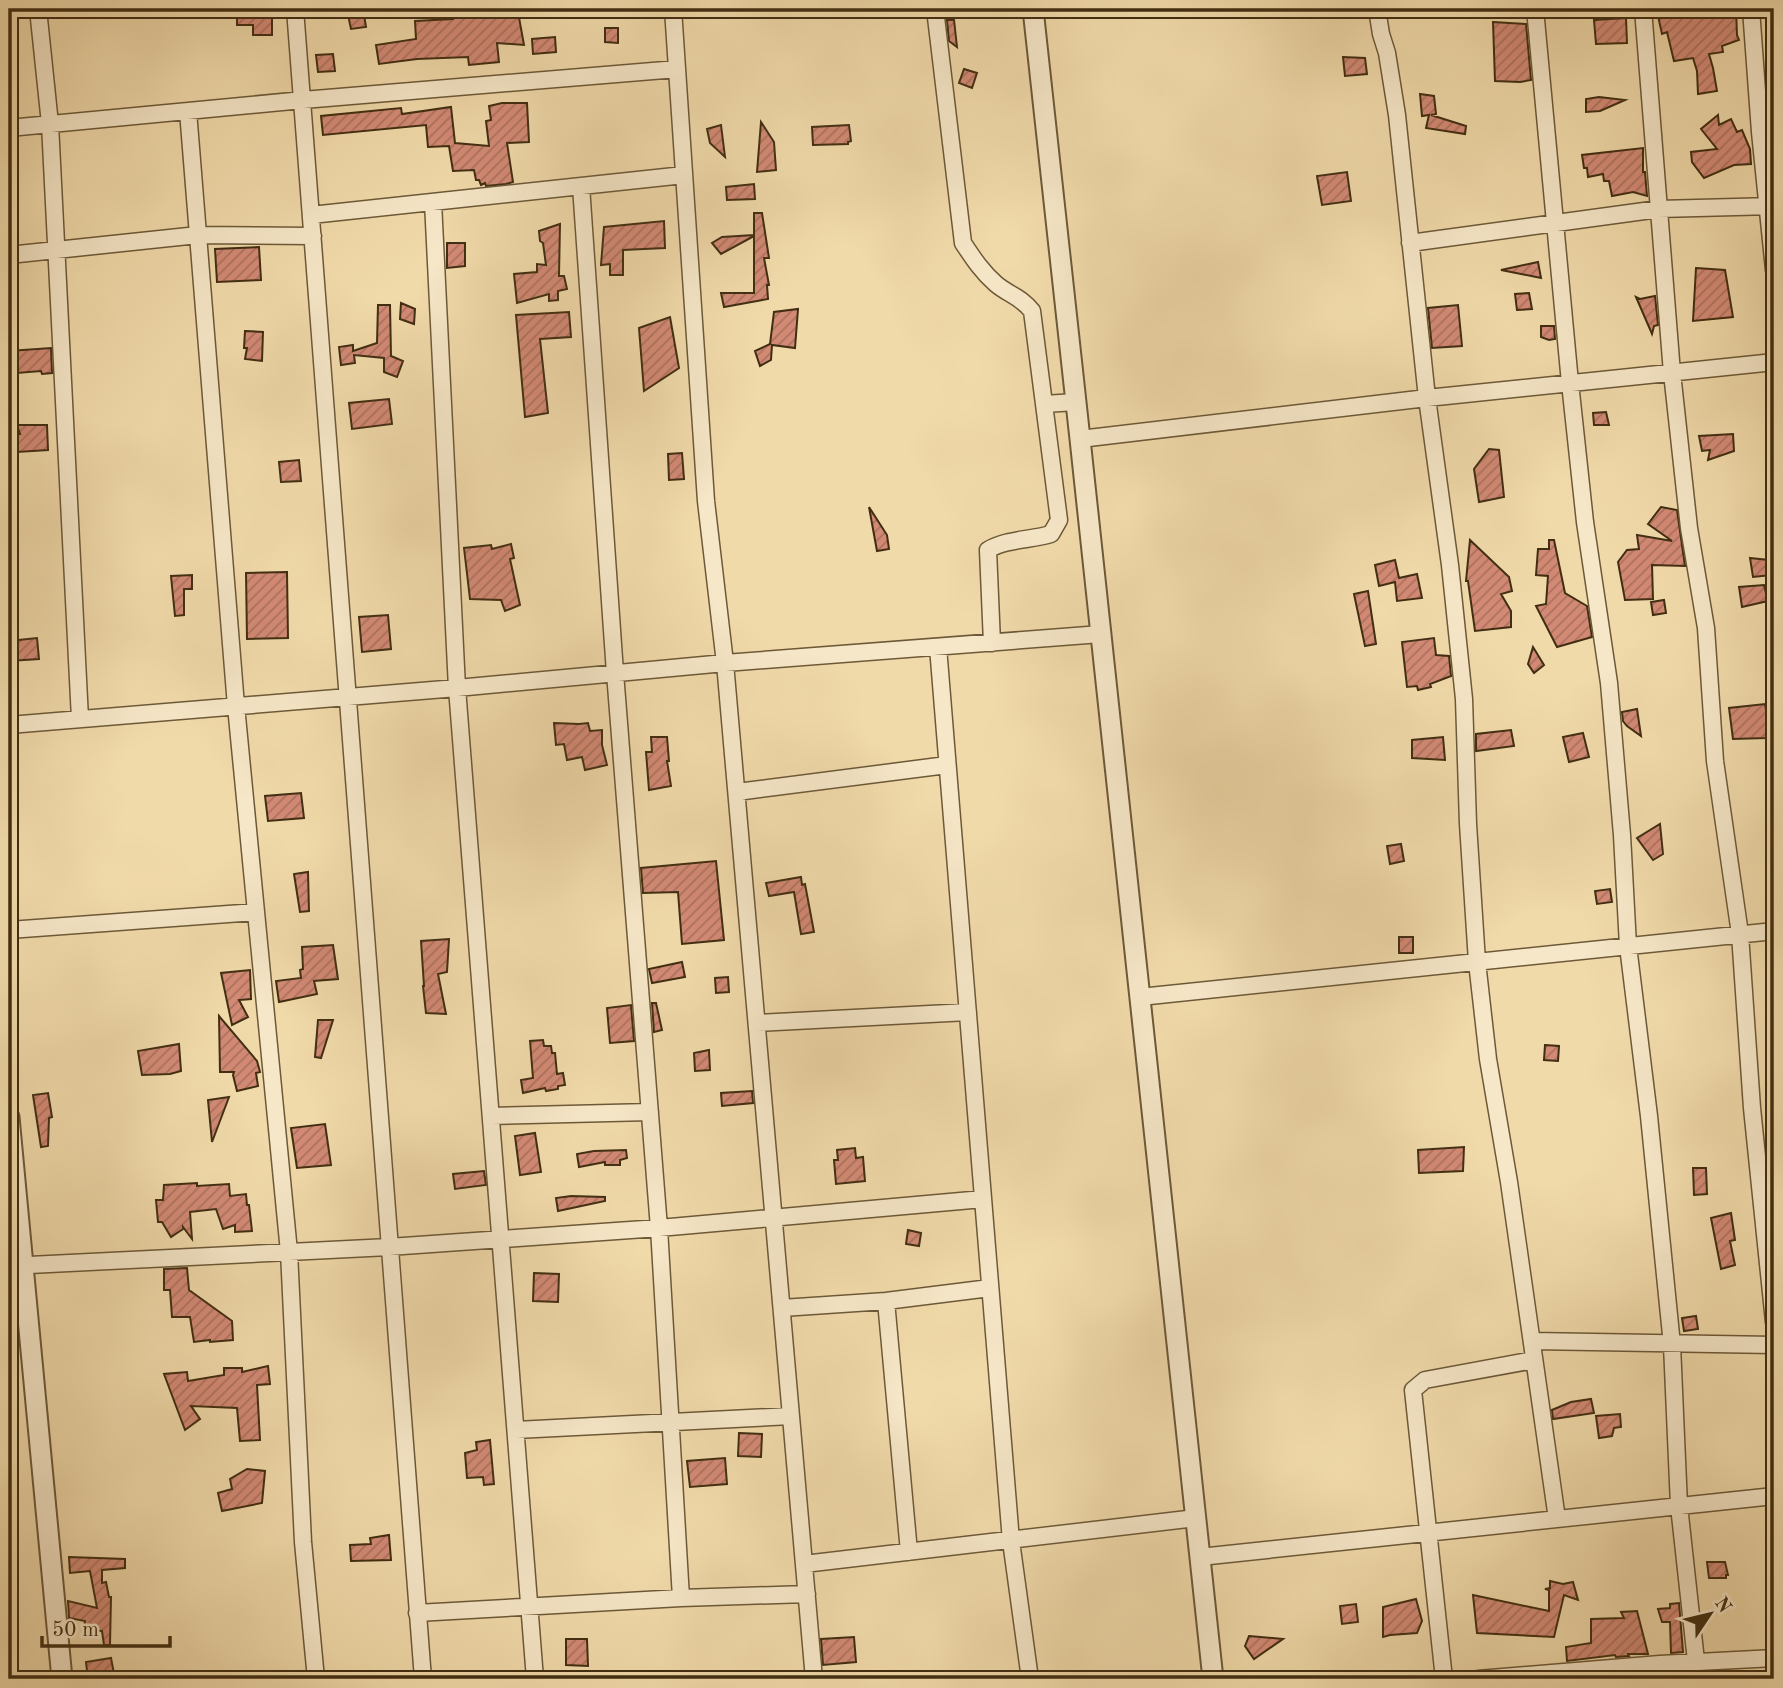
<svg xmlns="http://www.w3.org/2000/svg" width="1783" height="1688" viewBox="0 0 1783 1688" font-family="'Old Standard TT',serif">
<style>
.building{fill:url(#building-hatch);stroke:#412e12;stroke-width:2}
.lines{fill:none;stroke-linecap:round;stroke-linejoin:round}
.minor-casing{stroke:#6d5938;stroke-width:19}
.tertiary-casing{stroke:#6d5938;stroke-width:23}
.minor{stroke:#f6e7c8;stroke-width:16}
.tertiary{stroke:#f6e7c8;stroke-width:19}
</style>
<defs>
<pattern id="building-hatch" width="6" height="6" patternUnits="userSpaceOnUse" patternTransform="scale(1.75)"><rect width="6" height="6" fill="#d38a75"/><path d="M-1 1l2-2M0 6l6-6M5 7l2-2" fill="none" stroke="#ad715f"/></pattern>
</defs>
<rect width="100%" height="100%" fill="#f1daaa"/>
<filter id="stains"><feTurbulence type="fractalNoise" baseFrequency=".00286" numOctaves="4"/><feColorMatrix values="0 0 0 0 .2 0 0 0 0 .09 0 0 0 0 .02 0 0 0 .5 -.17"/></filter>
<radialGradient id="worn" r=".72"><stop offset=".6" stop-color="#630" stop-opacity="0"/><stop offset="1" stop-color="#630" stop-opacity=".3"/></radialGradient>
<path class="building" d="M272,9V35H253V25H237V10Z
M363,9L366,27L351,29L347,10Z
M452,9H467L468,18L518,12L524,45L497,43L499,62L469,65L468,57L417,59L379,64L376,45L416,39L415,21L453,19Z
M1695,9H1736L1737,35L1739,40L1722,46L1723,52L1709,54L1713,68L1717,91L1698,94L1697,71L1693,58L1674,61L1667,32L1662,34L1658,16L1670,15L1669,12Z
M1626,18L1627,43L1596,44L1594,20Z
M947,20H954L957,47L949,41Z
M1493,22L1526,24L1531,80L1520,82L1495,81Z
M605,28H618V43L605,42Z
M555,37L556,52L533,54L532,39Z
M333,54L335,71L318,72L316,55Z
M1343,57L1365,58L1367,74L1345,76Z
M964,69L977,73L972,88L959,83Z
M1420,94L1434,96L1436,114L1431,115L1466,126L1465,134L1426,128L1429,115L1422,116Z
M1599,97L1625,100L1600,111L1586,112V99Z
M502,103H527L529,142L507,143L513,182L506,184L486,186L485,183L481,185L479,180H476L474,170L453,171L449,146L428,147L426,125L323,135L321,116L401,108L402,114L451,107L455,143L489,146L486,121L491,120L489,106Z
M1718,115L1719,125L1731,119L1737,132L1742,130L1750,149L1751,164L1734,165L1704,178L1692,162L1691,152L1717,149L1701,129Z
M761,122L774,142L776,170L757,172Z
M721,125L725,157L710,143L707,129Z
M849,125L851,141L848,142V144L813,145L812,127Z
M1643,148V172H1645L1647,196L1633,192L1612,196L1609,181H1604L1603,174L1588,177L1587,168H1584L1582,155Z
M1347,172L1351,201L1322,205L1317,176Z
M754,184L755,199L727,200L726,187Z
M754,213H762L769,258H764L769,285H767L768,299L724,307L721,293H754V236L721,254L712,243L722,237L754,235Z
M664,221L665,248L623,250V275H610V264L601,265L604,227Z
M560,224L559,276H564L567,289L558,291V300L549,301V294L517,303L514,274L537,272V264L546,265L543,243L540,241L539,231Z
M447,243H465V266L447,268Z
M259,247L261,280L217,282L215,249Z
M1538,262L1541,278L1501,270Z
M1696,268L1725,270L1733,317L1693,321Z
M1529,293L1532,309L1517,310L1515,294Z
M1655,296L1658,325L1654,326L1652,334L1636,297L1640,299Z
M401,303L415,309L414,324L400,319Z
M378,305H390L391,356L403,361L397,377L384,372V358L354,355L355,363L341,365L339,347L353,345V351L377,343Z
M1458,305L1462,346L1432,348L1428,308Z
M798,309L795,348L772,345L771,360L760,366L755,351L770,344L774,312Z
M569,312L571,337L540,339L548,413L525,417L516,315Z
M670,317L679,368L644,391L639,328Z
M1541,326H1554L1555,339L1549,340L1541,337Z
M245,331L263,332L262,361L245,359L247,348H244Z
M51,348L52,373L42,374L41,371L17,373L16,366L9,367V351Z
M389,399L392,424L352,429L349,403Z
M1606,412L1609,425H1594L1593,413Z
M17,425H47L48,450L17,452L16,434H20Z
M1733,434L1734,451L1708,460L1710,450L1702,451L1699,436Z
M1489,449L1499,450L1504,497L1479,502L1474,469Z
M682,453L684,479L669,480L668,454Z
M299,460L301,481L281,482L279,462Z
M869,507L887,535L889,549L877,551Z
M1661,507L1677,510L1685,566L1652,565L1653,599L1625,600L1618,562L1627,550L1639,549L1637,535L1672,541L1648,524Z
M1470,540L1509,577L1512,591L1501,594L1511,611V627L1475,631L1468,581H1466Z
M1549,540H1554L1565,593L1587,606L1592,637L1557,647L1536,606L1546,604L1548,576L1536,575L1538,549H1549Z
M511,544L514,558L510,559L520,605L505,611L501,600L470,599L464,548L491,545L492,549Z
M1750,558L1769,560L1771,575L1753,577Z
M1395,560L1399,578L1417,574L1422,598L1397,601L1395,582L1379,586L1375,565Z
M287,572L288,638L247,639L246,573Z
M192,575V589H184V615L175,616L171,576Z
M1764,585L1768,601L1742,607L1739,587Z
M1368,591L1376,644L1365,646L1354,594Z
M1664,600L1666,613L1653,615L1651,602Z
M388,615L391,649L362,652L359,617Z
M37,638L39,659L9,661V641Z
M1434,638L1436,655L1449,656L1451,676L1430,684L1431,687L1418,690L1417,686L1407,687L1402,642Z
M1533,647L1544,665L1534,673L1528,664Z
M1765,704L1770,732L1766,733V738L1733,739L1729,708Z
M1637,709L1641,736L1627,726L1623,721L1622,712Z
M554,723L579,724L588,723L590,731L602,730V745L607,765L585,770L582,757L567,760L564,744L556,745Z
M1511,730L1514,746L1476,751V734Z
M1583,733L1589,757L1569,762L1563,737Z
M651,737H667L669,761H667L671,786L649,790L646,752H652Z
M1443,737L1445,760L1412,758V740Z
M301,793L304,818L268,821L265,796Z
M1660,824L1663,854L1653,860L1637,838Z
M1401,844L1404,861L1390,864L1387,846Z
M716,861L724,940L682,944L678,892L643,893L641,868Z
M308,872L309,911L300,912L294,874Z
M801,877L802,885L805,884L814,932L801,934L794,892L769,896L766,883Z
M1610,889L1612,902L1597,904L1595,891Z
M1399,937H1413V953H1399Z
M449,939L447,972L438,974L446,1014L426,1013L423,986H424L421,941Z
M333,945L338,979L314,981L317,994L279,1002L276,981L301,978L300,970L303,969L302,947Z
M682,962L685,977L652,983L649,969Z
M250,970L251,999L239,1000L248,1017L232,1025L221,973Z
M728,977L729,992L716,993L715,978Z
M652,1003H656L662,1030L654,1032Z
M631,1005L634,1041L610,1043L607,1008Z
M219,1016L257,1061L260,1072L256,1073L258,1086L237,1091L233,1075L234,1072H220Z
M318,1020H333L321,1058L315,1057Z
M543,1040L544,1046H551L552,1053H555L557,1074L563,1073L565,1085L558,1086V1089L546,1091L545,1088L523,1093L521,1080L533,1078L530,1041Z
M179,1044L181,1071L170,1074L142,1075L138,1051Z
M1545,1045L1559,1046L1558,1061L1544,1060Z
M709,1050L710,1070L695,1071L694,1053Z
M752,1091L753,1103L722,1106L721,1093Z
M48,1093L52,1117L49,1118L48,1146L41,1147L33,1095Z
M229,1097L212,1142L208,1100Z
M325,1124L331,1165L297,1168L291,1128Z
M535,1133L541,1172L520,1175L515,1136Z
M1464,1147L1463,1171L1419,1173L1418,1150Z
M855,1148L856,1158L863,1157L865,1181L836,1184L834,1160H838L837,1150Z
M626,1150L627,1158L620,1160V1165H605V1162L579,1167L577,1154L594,1151Z
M1693,1168H1706L1707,1194L1694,1195Z
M484,1171L486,1185L455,1189L453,1174Z
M197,1183V1186L229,1184L230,1196L246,1194L247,1205H249L252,1231L235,1232V1225L223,1229L216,1209L190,1212L192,1239L183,1227V1229L171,1237L162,1222H158L156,1200H163L164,1185Z
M571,1196L605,1197V1201L558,1211L556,1198Z
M1731,1213L1735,1240L1730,1241L1735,1265L1721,1269L1711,1218Z
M908,1230L921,1233L919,1246L906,1244Z
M187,1268L189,1290L232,1321L233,1340L210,1342V1340L194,1342L190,1317H172L170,1290H164V1269Z
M534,1273L559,1274L558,1302L533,1301Z
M1696,1316L1698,1329L1684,1331L1682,1318Z
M268,1366L270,1384L257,1385L260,1440L240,1441L237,1408L191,1406L200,1419L185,1430L164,1374L187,1372L188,1381L224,1375V1368H242V1372Z
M1591,1399L1594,1413L1553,1419L1552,1410L1571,1402Z
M1620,1414L1621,1427L1614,1428L1612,1436L1599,1438L1596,1416Z
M739,1433L762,1434L761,1457L738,1456Z
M490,1440L494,1484L484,1485L483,1477L467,1478L465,1453L477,1450L476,1442Z
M725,1458L727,1484L690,1487L687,1461Z
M247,1469L265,1471L262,1503L222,1511L218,1493L232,1489L230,1479Z
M389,1535L391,1560L351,1561L350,1545L371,1544L370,1538Z
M69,1557L125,1559V1568L102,1570V1583L106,1582L109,1597H111L110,1645H104L102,1631L84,1630L85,1621L69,1618L68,1601L97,1608L90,1571L70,1573Z
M1707,1562H1725L1728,1575H1726V1578H1709Z
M1550,1581L1563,1584L1573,1582L1578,1600L1564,1595L1554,1637L1477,1633L1473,1595L1549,1611V1590L1545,1589L1550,1588Z
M1416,1599L1422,1621L1417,1633L1390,1635L1383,1637V1607Z
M1679,1603L1683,1652L1671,1653L1670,1622H1662L1658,1609L1670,1608V1604Z
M1356,1604L1358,1622L1342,1624L1340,1606Z
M1637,1611L1648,1654H1628L1629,1656L1616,1657L1615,1655L1567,1661L1566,1647L1591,1643V1619L1624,1618L1621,1612Z
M1249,1636L1283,1639L1254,1659L1245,1646Z
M854,1637L856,1662L823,1665L821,1639Z
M566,1639H587L588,1666L566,1665Z
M111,1658L115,1679H88L86,1662Z"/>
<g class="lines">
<g class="minor-casing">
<path id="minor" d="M38,9L50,124L80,719
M295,9L423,1679
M673,9L706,501L725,663L814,1679
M935,9L963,243C973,258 982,272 996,284C1009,295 1020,296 1032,311L1044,404L1076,402
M1377,9L1381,34L1387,53L1397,115L1427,398L1450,565L1464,699L1468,824L1477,962L1488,1059L1509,1182L1557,1519
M1535,9L1570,383L1585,522L1609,683L1622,835L1628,946L1649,1116L1672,1345L1679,1506L1698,1679
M1643,9L1672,373L1689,528L1706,628L1715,761L1740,934L1752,1108L1774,1322
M1751,9L1760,132L1774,270
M188,111L236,706L289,1252L303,1542L316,1679
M9,128L303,100L677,69
M581,186L615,673L659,1228L681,1598
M433,202L457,688L535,1679
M311,215L684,175
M1410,243L1659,209L1774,206
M9,255L198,235L313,236
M1080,439L1427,398L1774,362
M992,643L988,550C1006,539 1031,540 1051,534L1059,520L1044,404
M938,647L1011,1541L1030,1679
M9,725L457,688L725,663L1101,634
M737,792L947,765
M9,930L256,912
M1140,997L1774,931
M757,1023L968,1012
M491,1116L650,1112
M9,1266L389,1247L659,1228L983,1199
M886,1301L909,1552
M782,1308L886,1301L990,1288
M1532,1341L1774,1345
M516,1430L791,1416
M1200,1557L1774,1496
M804,1564L1196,1518
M417,1613L681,1598L807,1594
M1444,1679L1413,1390L1425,1380L1534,1360
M1478,1679L1660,1664L1774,1658"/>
</g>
<g class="tertiary-casing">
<path id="tertiary" d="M1033,9L1080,439L1213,1679
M9,1117L62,1679"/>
</g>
<use href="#minor" class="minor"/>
<use href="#tertiary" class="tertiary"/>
</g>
<rect width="1783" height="1688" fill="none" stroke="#f1daaa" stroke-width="35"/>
<rect x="10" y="10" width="1762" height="1667" fill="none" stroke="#412e12" stroke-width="3.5"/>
<rect x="18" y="18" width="1748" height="1653" fill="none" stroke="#412e12" stroke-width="2"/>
<g transform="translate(1710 1614) rotate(55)" stroke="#f6e7c8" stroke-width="5" paint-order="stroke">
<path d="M0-5L12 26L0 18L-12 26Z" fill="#412e12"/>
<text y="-10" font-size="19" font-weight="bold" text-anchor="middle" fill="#412e12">N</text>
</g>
<path d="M42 1636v10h128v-10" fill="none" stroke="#412e12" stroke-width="3.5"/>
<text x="52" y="1636" font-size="21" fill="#412e12" stroke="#f6e7c8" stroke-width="5" paint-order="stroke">50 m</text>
<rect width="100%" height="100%" filter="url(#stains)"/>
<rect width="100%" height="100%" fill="url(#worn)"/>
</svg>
